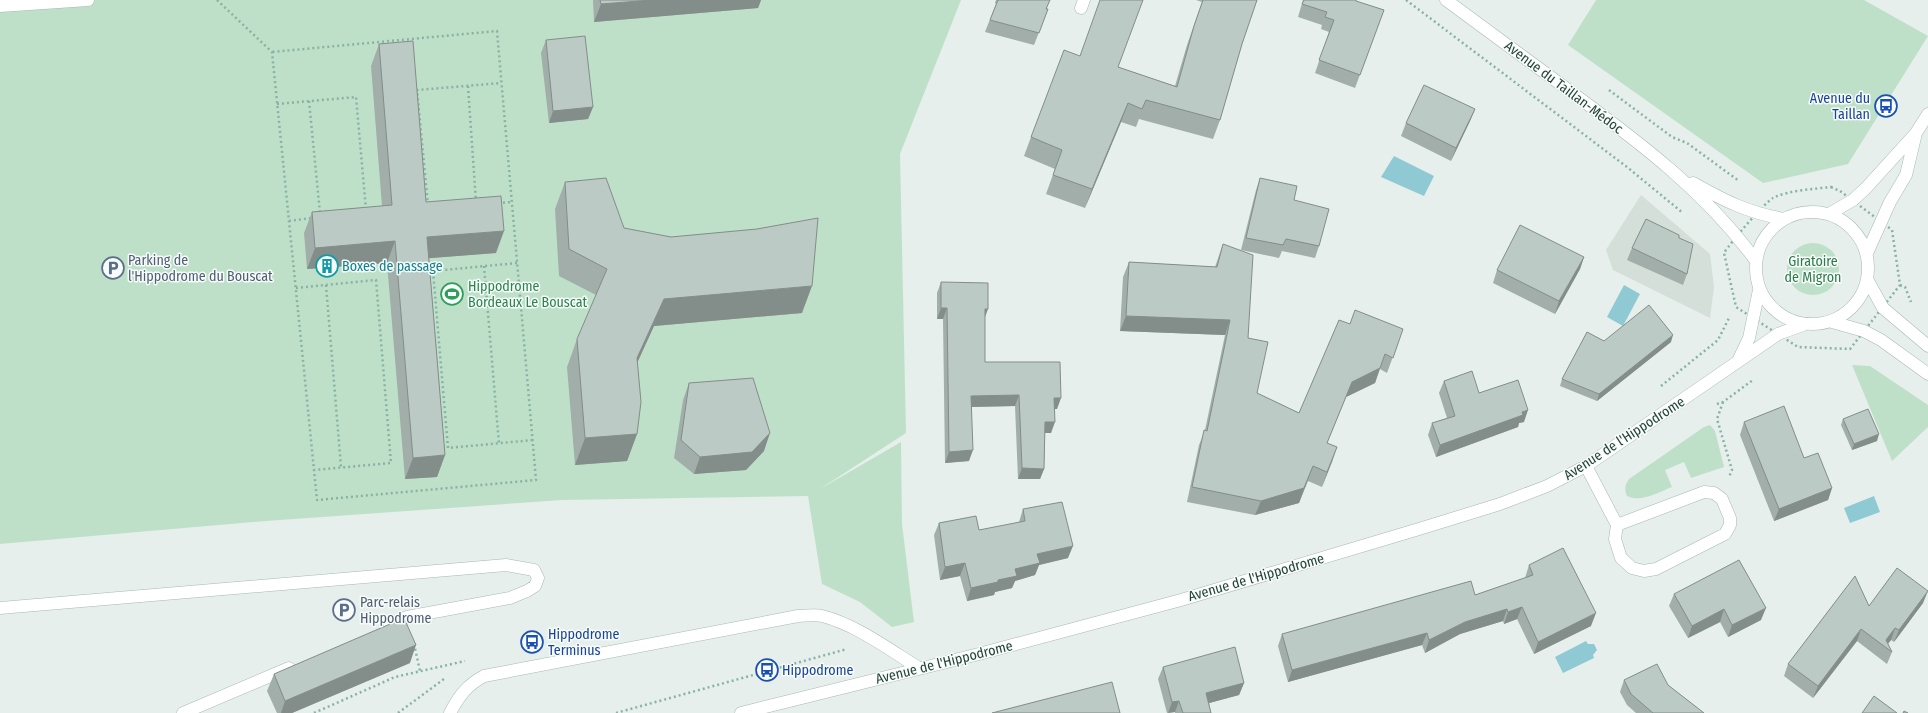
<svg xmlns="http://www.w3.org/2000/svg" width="1928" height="713" viewBox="0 0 1928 713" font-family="'Fira Sans Condensed',sans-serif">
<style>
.built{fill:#d4dfda}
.green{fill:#bfe0c8}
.water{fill:#8ec9d4}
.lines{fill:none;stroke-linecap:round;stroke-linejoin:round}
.minor-casing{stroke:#a8b8b2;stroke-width:13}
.path{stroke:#86b3a5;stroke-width:2.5;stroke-dasharray:2 3;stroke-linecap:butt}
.minor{stroke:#fff;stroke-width:12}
.wall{fill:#a1aea9}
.shaded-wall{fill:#838d89}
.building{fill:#bbcac4;stroke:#838d89}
.labels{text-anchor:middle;stroke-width:3;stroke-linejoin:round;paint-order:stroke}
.street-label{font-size:14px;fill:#24423a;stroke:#f7fbf9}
.transit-label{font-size:14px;fill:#164399;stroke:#f7fbf9;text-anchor:start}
.service-label{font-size:14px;fill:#4e5e75;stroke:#f7fbf9;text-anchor:start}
.park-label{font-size:14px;fill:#2d7a4b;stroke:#f7fbf9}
.culture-label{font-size:14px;fill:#0d838f;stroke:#f7fbf9;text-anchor:start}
.leisure-label{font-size:14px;fill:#27864d;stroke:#f7fbf9;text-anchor:start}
</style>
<rect width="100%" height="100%" fill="#e6efeb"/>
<path class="built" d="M1641,195L1710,254L1714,287L1710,318L1613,270L1606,250Z"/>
<path class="green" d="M0,0H961L900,154L906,433L820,489L901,442L902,524L914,622L892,627L860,602L822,584L808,496L562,500L266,521L0,544Z
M1596,0H1864L1928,36L1848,164L1763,183L1568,45Z
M1787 269a26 26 0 1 1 52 0a26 26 0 1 1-52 0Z
M1852,365L1870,366L1928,405V427L1892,461Z
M1710,425L1715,431L1724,467L1691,478L1684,462L1665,470L1672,487C1659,492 1641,503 1627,496C1624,489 1625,485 1629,479L1704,427Z"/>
<path class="water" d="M1394,156L1434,176L1424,196L1381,177Z
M1624,285L1640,294L1623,326L1607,317Z
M1874,496L1880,512L1850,523L1844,508Z
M1586,641L1588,644H1594L1597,650L1593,655L1594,658L1563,673L1555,657Z"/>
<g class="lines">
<g class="minor-casing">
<path id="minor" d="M1446,0C1488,31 1529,61 1571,92C1639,142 1706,192 1756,261
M0,6L88,0
M1081,8L1084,0
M1693,183C1725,201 1746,212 1784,219
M1756 268a56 56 0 1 1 112 0a56 56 0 1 1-112 0Z
M1829,214L1853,200L1866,188L1916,133L1928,114
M1867,253L1890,202L1906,175L1916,133
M1868,281L1883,308L1928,346
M1832,322L1864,331L1881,340L1928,374
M1738,361L1749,338L1759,290
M1586,466L1617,525L1615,539L1621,558L1632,568L1644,571L1656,569L1725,534L1730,525V518L1722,499L1714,493L1704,492L1617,525
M0,608L506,565L534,570L538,578L535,586L527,591L510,598L407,617L390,625
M183,713L289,668
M450,713C459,696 467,685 484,676L798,616C806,616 815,614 822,616C855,624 890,650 919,668
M741,713L979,654L1181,600L1419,529L1500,504L1547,486L1586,466L1778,334L1803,325"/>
</g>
<path class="path" d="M217,0L272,52L317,500L536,480L497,31L272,52
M1406,0L1627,167L1683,213
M468,86L476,202
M1609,90L1672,137L1687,143L1739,181
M309,101L320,213
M277,104L356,97L366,210
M1831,187L1840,191L1892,230L1900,285L1850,349L1798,347L1736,307L1724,253C1731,242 1764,203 1773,198C1789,190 1814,189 1831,187Z
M498,203L512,202
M428,205L417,90L501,83
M289,221L312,218
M517,263L433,271L448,448L533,440
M484,266L499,444
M326,285L341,467
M1900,285L1905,287L1911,302
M296,288L376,280L391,463L314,470
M1661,386L1718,340L1730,316
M1723,402L1717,419L1732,470L1729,477
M1717,404L1723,402L1753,380
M414,644L420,671
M314,713L395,677L465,661
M398,713L444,679
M616,713L847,649"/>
<use href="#minor" class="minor"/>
</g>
<path class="wall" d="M593,0H761L758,8L594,22Z
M996,0H1050L1046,9H1048L1034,45L985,32L996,4L995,3Z
M1196,0H1257L1242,44L1220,120L1213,139L1139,119L1136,127L1121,122L1085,208L1046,194L1055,169L1024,156L1031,137L1080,56L1118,67L1175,86L1187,45L1202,2Z
M1303,0H1356V1L1384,10L1355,88L1315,73L1329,32L1321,29L1322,25L1298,17Z
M546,40L593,107L588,119L549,123L541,53Z
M379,44L426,202L496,253L429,258L445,455L437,477L405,479L387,263L307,269L304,233L312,212L382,206L371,66Z
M1475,109L1470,121L1451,161L1401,136L1406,123Z
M1260,178L1294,200L1319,246L1315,258L1282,251L1279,258L1241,250L1256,190Z
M565,182L624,228L802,313L654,326L637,363V434L627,461L575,465L567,367L577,339L596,295L559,276L555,209Z
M1679,238L1687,274L1683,285L1627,260L1632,248Z
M1223,244L1248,338L1257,393L1299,413L1350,324L1403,329L1387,373L1380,369L1375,383L1346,397L1327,443L1337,447L1322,487L1308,481L1299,503L1255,515L1187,502L1199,445L1205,430L1225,335L1120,331L1123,277L1129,262L1215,267Z
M1584,257L1580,269L1555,314L1493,283L1497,270Z
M941,282L985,316V362L1057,409H1054L1051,433H1045L1044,469L1040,479H1018L1015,406L972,407L969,461L945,463L943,319H937V293Z
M1604,341L1671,342L1597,401L1560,386L1562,379Z
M1444,381L1479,393L1524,422L1519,423L1518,427L1436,457L1428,435L1432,423L1447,418L1439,393Z
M689,383L764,451L746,470L694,474L674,458L683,400Z
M1843,419L1877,441L1852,450L1841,425Z
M1744,422L1804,458L1832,488L1828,500L1774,521L1740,435Z
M1023,509L1068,558L1039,565L1035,575L1015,581L1012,588L995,592L994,595L967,601L960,576L940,580L934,535L939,523L979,530L1019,523V522Z
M1529,565L1591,626L1534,654L1517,619L1504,624L1503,621L1460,634L1425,653L1422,645L1288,682L1278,646L1282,634L1475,595L1525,578Z
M1674,594L1761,620L1728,637L1720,622L1688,638L1669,606Z
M1923,603L1894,642L1891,640L1888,644L1892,652L1887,664L1857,641L1813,698L1784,676L1788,664L1869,606Z
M410,663L292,713H277L267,691L274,674Z
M1163,667L1244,683L1239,695L1209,703L1211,713H1175V712L1167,713L1158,679Z
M1624,680L1668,685L1704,713H1636L1627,705L1620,692Z"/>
<path class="shaded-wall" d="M652,0H761L758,8L594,22L601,4Z
M1128,103L1121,122L1085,208L1092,189Z
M593,107L588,119L549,123L553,111Z
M1475,109L1470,121L1451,161L1456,148Z
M504,231L496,253L419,259L427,237Z
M395,241L387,263L307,269L315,248Z
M1584,257L1580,269L1555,314L1559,301Z
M812,286L802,313L654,326L627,385L637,358L664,299Z
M941,308H947L943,319H937Z
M985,309H988L984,320Z
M1126,316L1230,320L1225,335L1120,331Z
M1673,335L1671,342L1597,401L1599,394Z
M1380,368L1375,383L1346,397L1321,458L1327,443L1352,382Z
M1019,395L1015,406L967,407L971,396Z
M1054,398H1061L1057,409H1050Z
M1528,410L1524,422L1519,423L1518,427L1436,457L1440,445Z
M1045,422H1055L1051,433H1041Z
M770,433L764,451L746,470L694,474L700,457Z
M637,434L627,461L575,465L585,438Z
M1879,434L1877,441L1852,450L1854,444Z
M1337,447L1332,462L1322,487L1327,472Z
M973,450L969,461L945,463L949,452Z
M445,455L437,477L405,479L413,458Z
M1313,466L1299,503L1255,515L1261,501Z
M1022,468L1044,469L1040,479H1018Z
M1832,488L1828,500L1774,521L1779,509Z
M1073,546L1068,558L1039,565L1035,575L1015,581L1012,588L995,592L994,595L967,601L971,588L998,580L1037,554Z
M965,563L960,576L940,580L945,567Z
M1928,591L1923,603L1894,642L1899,630Z
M1522,607L1517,619L1504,624L1508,612Z
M1766,608L1761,620L1728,637L1732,625Z
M1507,609L1503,621L1460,634L1425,653L1429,640L1465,622Z
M1724,609L1720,622L1688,638L1692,626Z
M1596,613L1591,626L1534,654L1538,642Z
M1895,628L1891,640L1885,647L1886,640Z
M1861,629L1857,641L1813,698L1818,686Z
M1427,633L1422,645L1288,682L1292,670Z
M416,645L410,663L292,713H281L285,701Z
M1244,683L1239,695L1202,705L1206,693Z
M1179,701L1175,712L1168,713L1172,702Z"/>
<path class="building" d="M600,0H652L601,4Z
M998,0H1050L1046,9H1048L1039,33L990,20Z
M1100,0H1143L1118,67L1177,87L1194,26L1203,0H1257L1242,44L1220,120L1146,100L1142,109L1128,103L1092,189L1053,175L1062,150L1031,137L1064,50L1080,56Z
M1304,0H1356V1L1384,10L1360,75L1319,60L1334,20L1325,17L1327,12L1302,4Z
M585,36L593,107L553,111L546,40Z
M413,41L426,202L501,196L504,231L427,237L445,455L413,458L395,241L315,248L312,212L392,205L379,44Z
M1424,85L1475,109L1456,148L1406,123Z
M606,178L624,228L671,237L757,229L818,218L812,286L664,299L637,358L641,402L637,434L585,438L577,339L607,269L569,249L565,182Z
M1260,178L1297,186L1294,200L1329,209L1319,246L1286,239L1283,245L1246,238Z
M1646,219L1679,235V238L1693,244L1687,274L1632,248Z
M1520,225L1584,257L1559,301L1497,270Z
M1223,244L1253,255L1248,338L1268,342L1257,393L1299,413L1339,320L1350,324L1355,310L1403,329L1393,358L1385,354L1380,368L1352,382L1327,443L1337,447L1327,472L1313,466L1304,488L1261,501L1192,487L1204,430L1207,431L1230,320L1126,316L1129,262L1217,267Z
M941,282L988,283V309H985V362H1060L1061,398H1054L1055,422H1045L1044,469L1022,468L1019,395L971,396L973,450L949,452L947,308H941Z
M1649,305L1673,335L1599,394L1562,379L1587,332L1604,341Z
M1472,371L1479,393L1518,380L1528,410L1522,412L1523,415L1440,445L1432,423L1455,416L1444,381Z
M753,378L770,433L752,452L700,457L681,440L689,383Z
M1784,406L1804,458L1818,453L1832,488L1779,509L1744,422Z
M1868,409L1879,434L1854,444L1843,419Z
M1062,502L1073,546L1037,554L1040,563L1015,569L1017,576L998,580V582L971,588L965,563L945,567L939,523L976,516L979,530L1025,521L1023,509Z
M1563,548L1596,613L1538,642L1522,607L1508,612L1507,609L1465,622L1429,640L1427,633L1292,670L1282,634L1471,581L1475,595L1533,575L1529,565Z
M1739,560L1766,608L1732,625L1724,609L1692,626L1674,594Z
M1897,568L1928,591L1899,630L1895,628L1886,640L1892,652L1861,629L1818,686L1788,664L1855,576L1869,606Z
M404,618L416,645L285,701L274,674Z
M1235,647L1244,683L1206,693L1211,713H1183L1179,701L1172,702L1163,667Z
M1657,664L1668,685L1704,713H1653L1631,694L1624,680Z
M1112,682L1120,713H992Z
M1874,696L1897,713H1862Z
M1904,711L1908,713H1903Z"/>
<defs>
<g id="bus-ring" transform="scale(1.15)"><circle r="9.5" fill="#f7fbf9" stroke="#1a4fb4" stroke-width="1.5"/><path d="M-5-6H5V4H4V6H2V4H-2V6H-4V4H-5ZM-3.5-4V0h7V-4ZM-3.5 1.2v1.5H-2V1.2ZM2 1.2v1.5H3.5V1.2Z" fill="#1a4fb4"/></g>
<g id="building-ring" transform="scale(1.15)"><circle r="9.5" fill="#f7fbf9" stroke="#0f9aa8" stroke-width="1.5"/><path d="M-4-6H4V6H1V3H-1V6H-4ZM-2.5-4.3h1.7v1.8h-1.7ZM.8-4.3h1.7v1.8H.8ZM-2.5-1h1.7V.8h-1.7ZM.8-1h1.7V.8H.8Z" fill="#0f9aa8"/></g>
<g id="parking-ring" transform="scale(1.15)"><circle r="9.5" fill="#f7fbf9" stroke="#5c6f8a" stroke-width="1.5"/><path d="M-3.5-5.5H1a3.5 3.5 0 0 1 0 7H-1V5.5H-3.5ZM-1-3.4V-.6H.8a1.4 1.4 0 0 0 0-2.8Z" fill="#5c6f8a"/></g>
<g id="stadium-ring" transform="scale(1.15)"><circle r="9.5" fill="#f7fbf9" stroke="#2e9e5b" stroke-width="1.5"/><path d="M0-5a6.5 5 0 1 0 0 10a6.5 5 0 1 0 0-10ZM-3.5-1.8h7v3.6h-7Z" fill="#2e9e5b"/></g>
</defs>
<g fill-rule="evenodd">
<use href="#bus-ring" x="1886" y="106"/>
<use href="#building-ring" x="327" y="266"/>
<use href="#parking-ring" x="113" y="268"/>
<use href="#stadium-ring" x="452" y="294"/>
<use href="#parking-ring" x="344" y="610"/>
<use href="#bus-ring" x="532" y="642"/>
<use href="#bus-ring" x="767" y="670"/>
</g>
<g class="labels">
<g class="street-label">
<text transform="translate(1564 87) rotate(37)" y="5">Avenue du Taillan-Médoc</text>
<text transform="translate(1624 438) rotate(-33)" y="5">Avenue de l'Hippodrome</text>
<text transform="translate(1256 577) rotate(-16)" y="5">Avenue de l'Hippodrome</text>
<text transform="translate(944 662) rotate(-14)" y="5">Avenue de l'Hippodrome</text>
</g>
<g class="transit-label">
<text x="1870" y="103" text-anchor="end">Avenue du<tspan x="1870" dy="16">Taillan</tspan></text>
<text x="548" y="639">Hippodrome<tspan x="548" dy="16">Terminus</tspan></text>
<text x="782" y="675">Hippodrome</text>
</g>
<g class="service-label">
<text x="128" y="265">Parking de<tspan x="128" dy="16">l'Hippodrome du Bouscat</tspan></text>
<text x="360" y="607">Parc-relais<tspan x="360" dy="16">Hippodrome</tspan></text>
</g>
<g class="park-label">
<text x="1813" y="266">Giratoire<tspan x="1813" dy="16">de Migron</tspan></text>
</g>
<g class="culture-label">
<text x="342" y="271">Boxes de passage</text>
</g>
<g class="leisure-label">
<text x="468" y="291">Hippodrome<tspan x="468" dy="16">Bordeaux Le Bouscat</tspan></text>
</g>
</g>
</svg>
